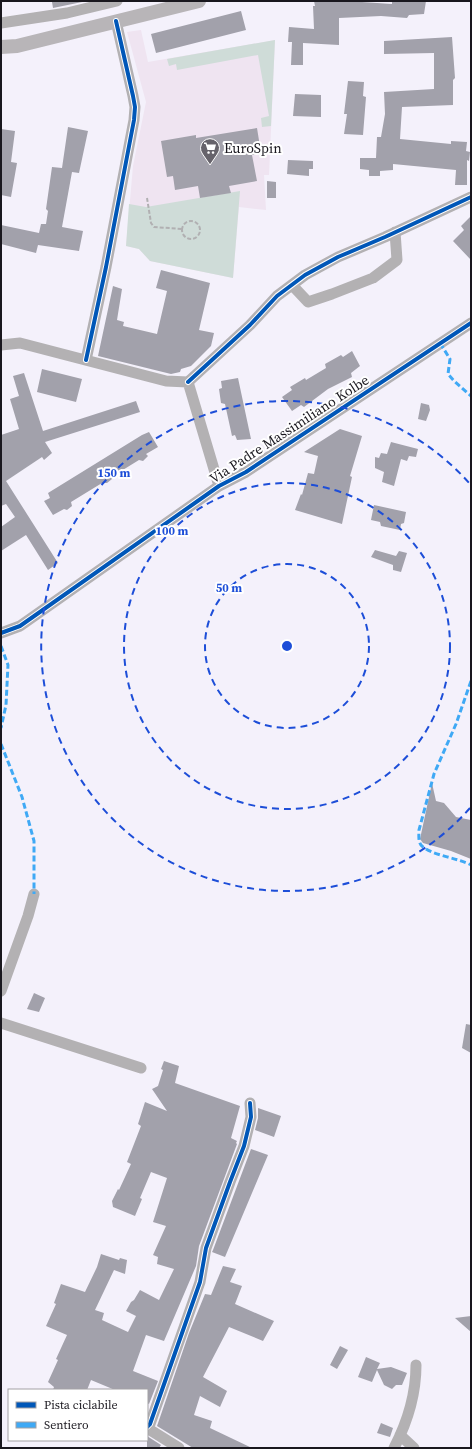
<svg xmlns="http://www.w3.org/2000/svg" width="472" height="1449" viewBox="0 0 472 1449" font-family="'Source Serif 4',serif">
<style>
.commercial{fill:#efe4f1}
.green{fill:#cfdcd8}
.building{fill:#a2a1ab}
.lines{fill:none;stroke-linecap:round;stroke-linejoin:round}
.path{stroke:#b1b0b2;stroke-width:2;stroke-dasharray:4 2;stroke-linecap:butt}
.minor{stroke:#b3b1b3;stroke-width:11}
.major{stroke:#b8b5b8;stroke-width:14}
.quiet{stroke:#3fa9f5;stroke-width:3;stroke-dasharray:6 3;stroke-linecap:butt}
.cycleway-casing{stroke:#fff;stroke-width:6}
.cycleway{stroke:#0057b8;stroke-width:4}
.ring{fill:none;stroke:#1d4ed8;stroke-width:2;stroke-dasharray:7 5}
.labels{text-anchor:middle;stroke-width:4;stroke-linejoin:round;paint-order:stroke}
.poi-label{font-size:14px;fill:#19171e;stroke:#fff;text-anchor:start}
.street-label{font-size:14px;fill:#19171e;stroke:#fff}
.centre{fill:#1d4ed8;stroke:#fff;stroke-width:2}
.ring-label{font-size:12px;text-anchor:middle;font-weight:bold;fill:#1d4ed8;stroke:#fff;stroke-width:4;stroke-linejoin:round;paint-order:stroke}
</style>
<rect width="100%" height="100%" fill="#f4f1fb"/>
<path class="commercial" d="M141,30L148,62L275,40L269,175H264L266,210L239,207L233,278L150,261L139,249L126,246L133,166L146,102L127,32Z"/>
<path class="green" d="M275,40L271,126L262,127L261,118L269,116L258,55L177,70L176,64L169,66L167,59Z
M240,191L233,278L150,261L139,249L126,246L129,204L146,207Z"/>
<path class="building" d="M58,1H87L53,8L52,2Z
M314,1H362V2L392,4V1H426L424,14L409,15L407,18L381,16L339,18V45L303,43V65H291L292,42H288L289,27L314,29L313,6H315Z
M241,11L246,30L156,53L151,34Z
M452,37L455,78L453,80V105L402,107L400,139L451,144V141L467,142L466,151L470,152L469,161L467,160V185H455L456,170L393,164V170L380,171V176H369V170L360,169V158H376L377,137H381L385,114L384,92L434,89V53L384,54V41Z
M348,81L364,82L363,96L366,97L363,135L344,134L347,114H344Z
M295,94L321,95V117L293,116Z
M68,127L88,131L79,173L72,172L62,227L83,231L79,251L38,245L36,253L1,244V225L39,233L41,224H46L48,211L46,209L52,167L62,168Z
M257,128L261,153L252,155L257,181L229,186L231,193L200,198L198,186L175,190L173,176L167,177L161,141L196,135V138Z
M1,129L15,131L11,162L17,163L11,197L1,195Z
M288,160L313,161V169H309V176L287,174Z
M267,181L276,182V198H267Z
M471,216V260L453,241L464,230L461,226Z
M161,270L210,283L199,330L214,333L211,346L191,366L181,369L180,372L171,374L98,356L113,286L122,289L117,320L124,322L123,326L157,334L167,291L156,288Z
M352,351L360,366L351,373L352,377L328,389L304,407L301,405L292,411L282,397L292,390L290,387L305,378L306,380L326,368L325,364L341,355L343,357Z
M42,369L82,379L76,402L37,392Z
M24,373L43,431L136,401L140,412L45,442L52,453L44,460L42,457L6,481L58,563L48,570L26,535L1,551V527L15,517L6,504L1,506V435L19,429L10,399L19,396L13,376Z
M238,378L251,439L237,440L235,435L232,436L225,404L221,403L219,389L222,388L221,381Z
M421,403L429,405L430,410L426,421L418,419Z
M340,429L362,436L350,476L352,477L342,524L295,510L301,494L302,495L308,473L314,474L318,456L304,452Z
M149,432L158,447L146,454L148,456L143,461L139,460L113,476L112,479L107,483H102L71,502L72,506L67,510L64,509L53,515L44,501L50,498L48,493L142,435Z
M391,442L418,449L416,457L409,456L407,461L401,459L394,486L382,482L384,472L375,468V457L379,458L381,453L387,454Z
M374,505L406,512L404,523L401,524L400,530L381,526L380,522L371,520Z
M375,550L396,556L399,551L407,553L401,572L393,570V565L371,557Z
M432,783L436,801L444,803L456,817L471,820V859L451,851L423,843L420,839Z
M34,993L45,998L39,1012L27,1009Z
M466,1024L471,1025V1053L462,1048Z
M164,1061L179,1066L175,1083L240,1106L231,1138L237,1141L236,1143L237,1144L199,1246L196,1266L164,1341L146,1335L133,1371L158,1381L149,1404L147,1403V1390H115L91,1380L87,1390H53L54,1387L48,1382L58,1360L56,1359L67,1335L46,1326L56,1304L54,1303L61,1284L85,1292L97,1267L101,1254L119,1260L120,1258L127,1260L125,1274L114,1270L95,1310L104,1313L102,1320L128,1332L136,1316L126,1311L131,1302L134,1300L140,1290L159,1300L174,1269L157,1264L158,1257L153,1255L166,1226L153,1222L167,1178L151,1172L140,1198L142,1199L135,1216L113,1207L112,1201L118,1189L119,1190L131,1164L127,1162L141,1126L138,1124L145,1102L167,1111L152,1089L158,1086L163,1070L161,1069Z
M258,1108L281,1116L274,1137L255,1130L258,1118Z
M251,1149L268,1155L225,1257L212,1252L213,1250Z
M223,1266L236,1269L230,1282L242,1286L235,1304L274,1321L263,1341L229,1327L203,1377L227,1391L220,1407L200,1396L194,1415L212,1421L210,1428L252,1448H193L157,1426L189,1333L205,1294L211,1295Z
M471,1316V1332L455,1318Z
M340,1346L348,1350L337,1369L330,1365Z
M366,1357L380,1363L377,1369L391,1367L407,1373L402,1385H396L392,1389L384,1385L377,1370L372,1382L358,1377Z
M381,1423L393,1428L390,1437L377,1433Z
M147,1436L161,1445L159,1448H147Z"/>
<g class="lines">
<path class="path" d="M147,198L151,223L154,227L182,229
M182 230a9 9 0 1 1 18 0a9 9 0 1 1-18 0Z"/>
<path class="minor" d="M1,23L67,13L117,1
M292,285L308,302L332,294L373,278L397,260L395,232
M1,345L20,343L166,381L188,382L219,486
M86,360L106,267L134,120L135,107L133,96L116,21
M188,382L250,325L277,296L305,275L338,257L385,237L471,197
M1,633L20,626L219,486L246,472L471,323
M1,991L28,916L34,894
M1,1023L141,1068
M147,1427L150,1424L200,1282L206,1248L230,1182L244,1146L251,1117L250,1103
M147,1428L179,1448
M400,1435L414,1448
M394,1448C407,1423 416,1393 416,1365"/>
<path class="major" d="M1,47L17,46L199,1"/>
<path class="quiet" d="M440,343L450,359L448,374L454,381L471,396
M1,646L8,665L6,705L1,728
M471,681L456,724L434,774L419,830C419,835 418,841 421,845C429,855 459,858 471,865
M1,744L22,797L34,841V894"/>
<g class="cycleway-casing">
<path id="cycleway" d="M86,360L106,267L134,120L135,107L133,96L116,21
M188,382L250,325L277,296L305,275L338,257L385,237L471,197
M1,633L20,626L219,486L246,472L471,323
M147,1427L150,1424L200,1282L206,1248L230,1182L244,1146L251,1117L250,1103"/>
</g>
<use href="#cycleway" class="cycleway"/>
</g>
<g class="ring">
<circle cx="287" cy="646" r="82"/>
<circle cx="287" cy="646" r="163"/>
<path d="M470 808A245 245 0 1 1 470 484"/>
</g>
<defs>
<g id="supermarket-pin" transform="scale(1)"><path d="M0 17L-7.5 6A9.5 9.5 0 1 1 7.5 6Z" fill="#66636b" stroke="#fff"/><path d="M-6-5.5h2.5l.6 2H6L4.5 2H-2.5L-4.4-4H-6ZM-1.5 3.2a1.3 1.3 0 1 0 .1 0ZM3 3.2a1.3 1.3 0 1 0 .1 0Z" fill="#fff"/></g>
</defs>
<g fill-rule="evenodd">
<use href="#supermarket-pin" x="210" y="148"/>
</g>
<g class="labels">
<g class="poi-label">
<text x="224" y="153">EuroSpin</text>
</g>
<g class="street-label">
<text transform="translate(289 429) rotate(-33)" y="5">Via Padre Massimiliano Kolbe</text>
</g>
</g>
<circle cx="287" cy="646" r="6" class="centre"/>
<g class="ring-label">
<text x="114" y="477">150 m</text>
<text x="172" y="535">100 m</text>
<text x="229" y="592">50 m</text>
</g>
<rect width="472" height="1449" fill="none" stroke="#19171e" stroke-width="4"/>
<rect x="8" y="1389" width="140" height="52" fill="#ffffff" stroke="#a3a2a5"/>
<rect x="16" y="1402" width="20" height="6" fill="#0057b8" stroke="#a3a2a5"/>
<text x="44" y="1409" font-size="12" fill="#19171e">Pista ciclabile</text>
<rect x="16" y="1422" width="20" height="6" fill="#3fa9f5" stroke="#a3a2a5"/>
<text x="44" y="1429" font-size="12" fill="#19171e">Sentiero</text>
</svg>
